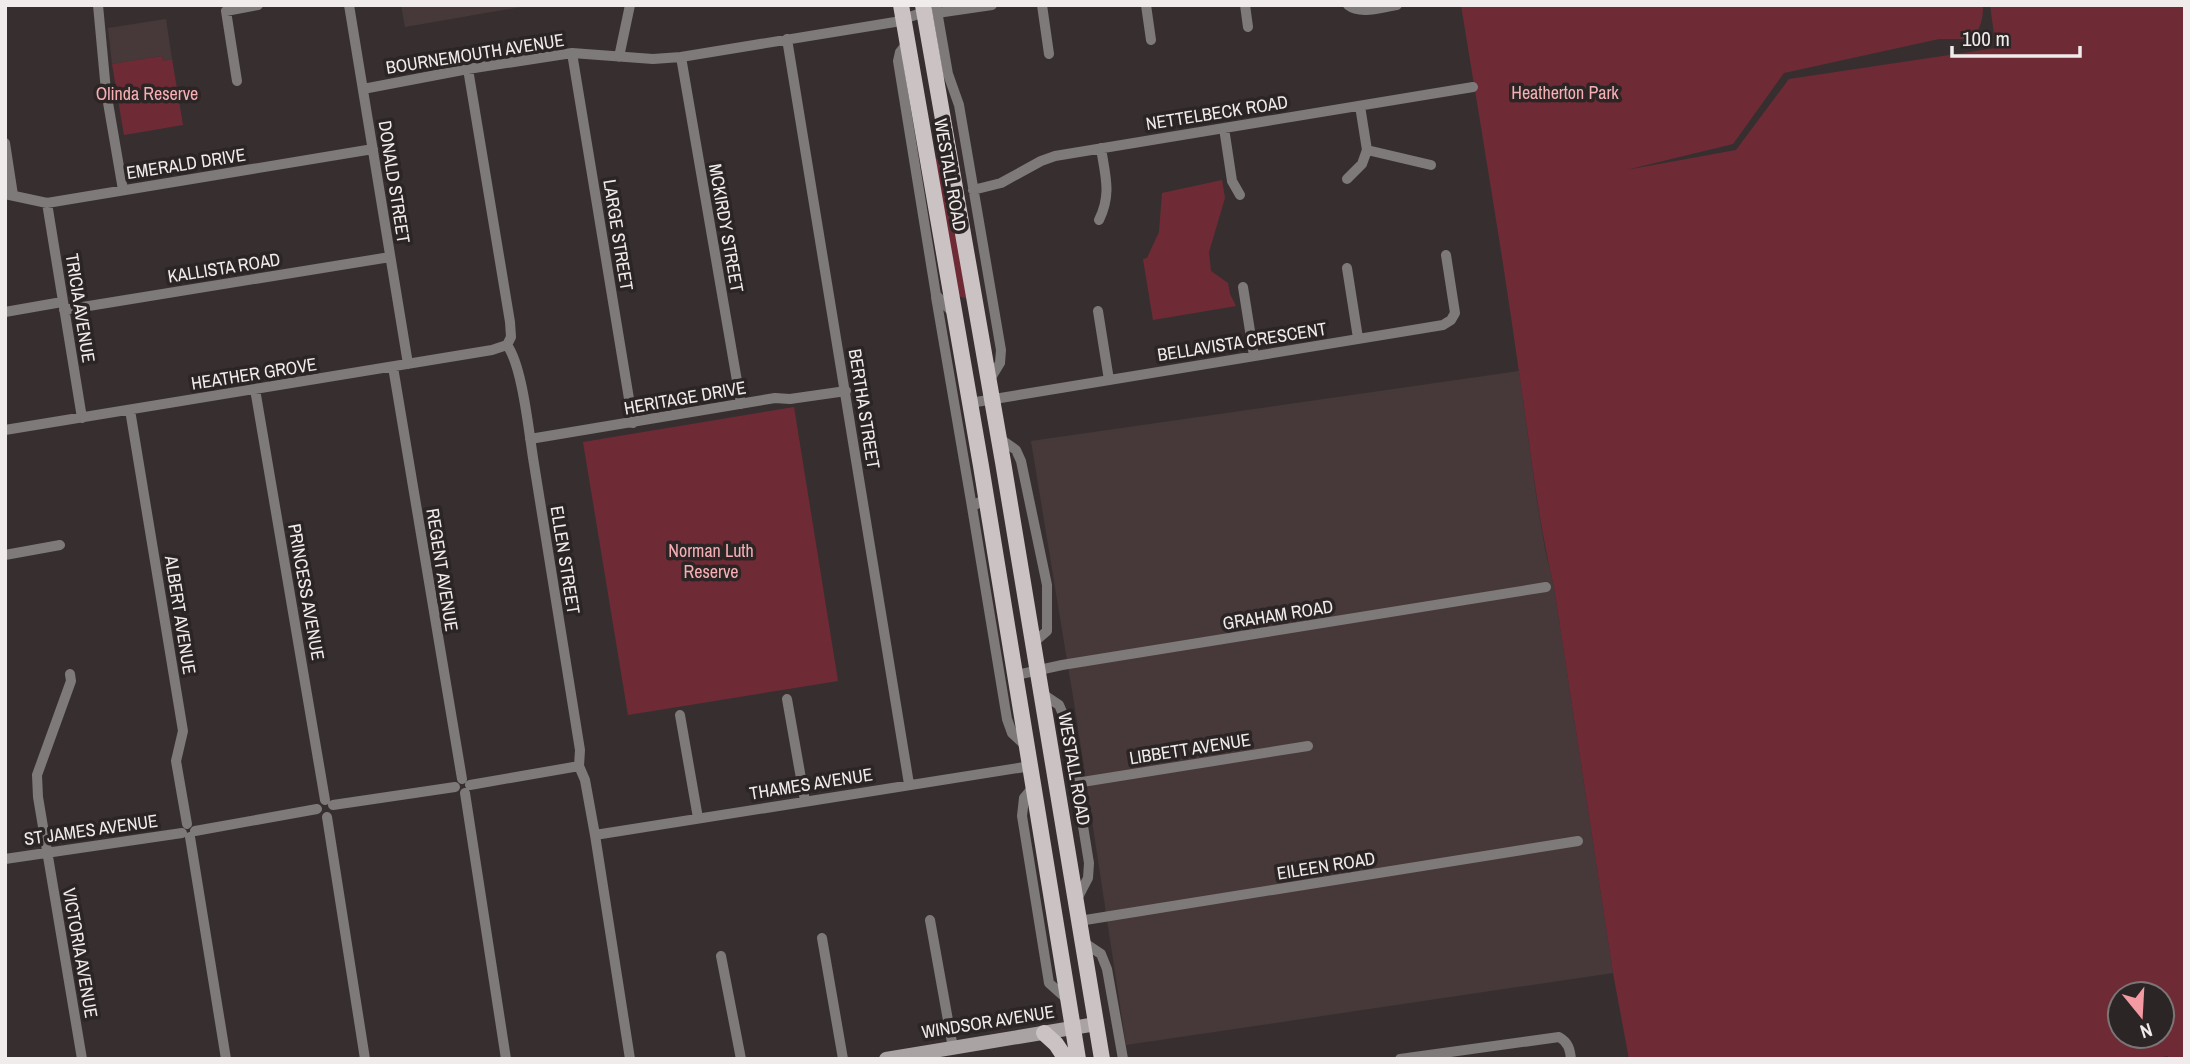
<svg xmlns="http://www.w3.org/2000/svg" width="2190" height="1064" viewBox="0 0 2190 1064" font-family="'Archivo Narrow',sans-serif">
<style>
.built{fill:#47393a}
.green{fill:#6f2b35;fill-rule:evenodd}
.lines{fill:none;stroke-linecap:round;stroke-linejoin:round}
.street{stroke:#7e7a7a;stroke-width:10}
.secondary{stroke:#aaa3a3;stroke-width:14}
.primary{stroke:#cbc2c3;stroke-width:16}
.labels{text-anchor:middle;stroke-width:7;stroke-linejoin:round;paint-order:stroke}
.street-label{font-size:18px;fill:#f1ecec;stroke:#2c2525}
.park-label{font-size:18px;fill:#f7afb4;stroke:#2c2525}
</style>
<rect width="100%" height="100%" fill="#372f2f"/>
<path class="built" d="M401,5H532L405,27Z
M166,19L172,59L163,61L162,56L112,64L108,28Z
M1519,371L1536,494L1545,549L1554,587L1613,973L1126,1045L1077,721L1031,441Z"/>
<path class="green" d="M1461,5H1983C1983,19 1981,31 1969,39H1939L1784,73L1733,144L1626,170L1736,150L1789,79L1996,48L1990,5H2185V1059H2168V1056L2151,1059H1629L1613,973L1554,587C1537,516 1530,444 1519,372C1502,250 1481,128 1461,5ZM2120,994H2162V1036H2120Z
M162,56L163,61L172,59L183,125L124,135L112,64Z
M944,157L968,299L958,296L935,159Z
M1222,180L1225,198L1209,252L1211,271L1228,283L1230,294L1236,306L1153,320L1143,259L1147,258L1159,232L1162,193Z
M794,407L838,681L628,715L583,442Z"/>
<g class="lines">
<path class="street" d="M98,5L106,91L123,190
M349,5L408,364
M936,5L948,74L959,105L1001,350L1000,363L989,381
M1042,5L1049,54
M1146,5L1151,40
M1245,5L1248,27
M1348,5C1361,15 1382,7 1397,5
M937,13L992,5
M787,39L909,784
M908,42L900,52L898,61L936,295L955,315
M572,53L633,423
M619,57L630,5
M681,57L741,404
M468,69L510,322L511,337L507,345
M237,81L226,11L258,5
M363,89L468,69L572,53L653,59L681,57L895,22L924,12
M1360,106L1367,150L1431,165
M1224,128L1232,181L1240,195
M5,143L13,195
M1347,179L1362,164L1367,150
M973,190L1001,183L1041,161L1055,156L1473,87
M5,194L47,203L373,149
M47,203L82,418
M1099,220C1112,194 1105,175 1101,148
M1347,268L1358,338
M1243,287L1254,356
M936,297L972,507
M64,310L390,257
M1098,311L1109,380
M5,312L62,302
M507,345C523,367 529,435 534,464C549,559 564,654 580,750L579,766L585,780L595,835L630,1059
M393,367L462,779
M255,389L325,800
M970,403L1443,325L1451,320L1455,313L1446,255
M130,410L183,731L176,761L187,824
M5,430L492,350L507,345
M999,438L1016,450L1021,461L1047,585V631L1033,643
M530,439L775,398L790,399L846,391
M986,498L972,507L1007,719L1012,733L1027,747
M5,555L60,545
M70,674L71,681L37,775L38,797L82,1059
M1016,675L1062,665L1546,587
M1041,693L1059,705L1066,721L1089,863L1088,878L1076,901
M787,699L805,801
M680,715L698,818
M1076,783L1308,746
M470,785L579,766
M1034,786L1024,798L1022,816L1049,983L1068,1000
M465,793L506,1059
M333,805L455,787
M327,817L365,1059
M195,831L317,809
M595,835L1031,766
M190,837L226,1059
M5,859L182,833
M930,920L953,1048
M1079,921L1578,841
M822,938L843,1059
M1083,942L1101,954L1107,969L1123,1059
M721,956L741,1059
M1400,1059L1559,1037C1568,1042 1570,1049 1571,1059"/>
<path class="secondary" d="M886,1059L1096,1024"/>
<path class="primary" d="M901,5L981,466L1078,1059
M923,5L1003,462L1102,1059
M1044,1033L1056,1044L1066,1059"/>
</g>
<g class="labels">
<g class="street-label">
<text transform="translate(475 54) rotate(-9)" y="6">BOURNEMOUTH AVENUE</text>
<text transform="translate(1217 113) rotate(-9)" y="6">NETTELBECK ROAD</text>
<text transform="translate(186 164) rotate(-9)" y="6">EMERALD DRIVE</text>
<text transform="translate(950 175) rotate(80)" y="6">WESTALL ROAD</text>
<text transform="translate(394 182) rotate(81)" y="6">DONALD STREET</text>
<text transform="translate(726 228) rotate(80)" y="6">MCKIRDY STREET</text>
<text transform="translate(618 235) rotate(81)" y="6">LARGE STREET</text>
<text transform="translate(224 268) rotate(-9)" y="6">KALLISTA ROAD</text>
<text transform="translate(80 308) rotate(81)" y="6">TRICIA AVENUE</text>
<text transform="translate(1242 342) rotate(-9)" y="6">BELLAVISTA CRESCENT</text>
<text transform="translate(254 374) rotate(-9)" y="6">HEATHER GROVE</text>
<text transform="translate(685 398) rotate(-10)" y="6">HERITAGE DRIVE</text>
<text transform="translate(864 409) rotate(81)" y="6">BERTHA STREET</text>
<text transform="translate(565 560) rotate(81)" y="6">ELLEN STREET</text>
<text transform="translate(442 570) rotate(81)" y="6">REGENT AVENUE</text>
<text transform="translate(306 592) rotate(80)" y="6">PRINCESS AVENUE</text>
<text transform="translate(180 615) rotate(81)" y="6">ALBERT AVENUE</text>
<text transform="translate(1278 615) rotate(-9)" y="6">GRAHAM ROAD</text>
<text transform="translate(1190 749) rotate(-9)" y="6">LIBBETT AVENUE</text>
<text transform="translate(1074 769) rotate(80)" y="6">WESTALL ROAD</text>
<text transform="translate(811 784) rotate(-9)" y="6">THAMES AVENUE</text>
<text transform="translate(91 830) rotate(-8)" y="6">ST JAMES AVENUE</text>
<text transform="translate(1326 866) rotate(-9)" y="6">EILEEN ROAD</text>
<text transform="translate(80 953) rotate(80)" y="6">VICTORIA AVENUE</text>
<text transform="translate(988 1022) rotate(-9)" y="6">WINDSOR AVENUE</text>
</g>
<g class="park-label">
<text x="1565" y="99">Heatherton Park</text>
<text x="147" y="100">Olinda Reserve</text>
<text x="711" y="557">Norman Luth<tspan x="711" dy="21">Reserve</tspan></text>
</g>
</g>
<rect width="2190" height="1064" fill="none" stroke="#f1ecec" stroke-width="14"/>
<g transform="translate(2141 1015) rotate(162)"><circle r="33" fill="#2c2525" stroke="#7b7575" stroke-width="2"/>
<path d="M0-5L12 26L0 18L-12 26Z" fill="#f49aa2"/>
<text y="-10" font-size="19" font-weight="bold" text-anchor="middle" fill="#f1ecec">N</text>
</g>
<path d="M1952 46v10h128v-10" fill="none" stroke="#f1ecec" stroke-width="3.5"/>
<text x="1962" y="46" font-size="21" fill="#f1ecec" stroke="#2c2525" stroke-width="5" paint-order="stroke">100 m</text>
</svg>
